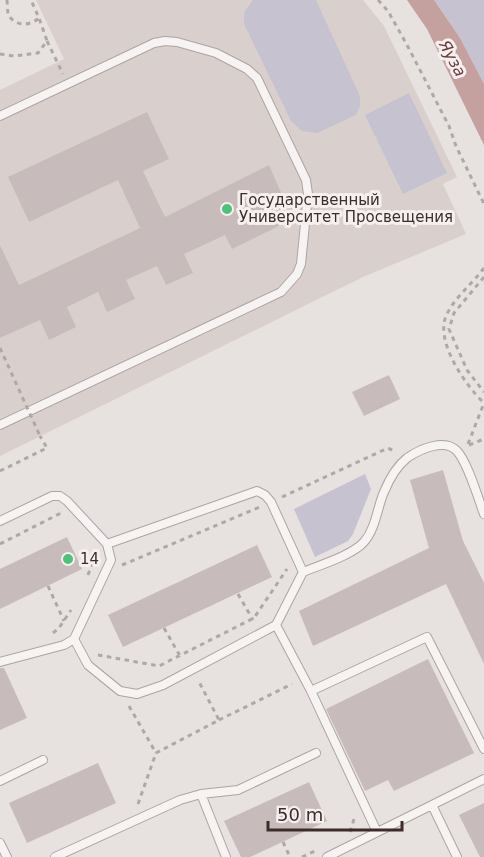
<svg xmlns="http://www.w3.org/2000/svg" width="484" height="857" viewBox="0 0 484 857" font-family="'DejaVu Sans',sans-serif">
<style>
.built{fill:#d9d0ce}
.green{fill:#c6c2d0}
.water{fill:#c4a09f}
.building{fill:#c7bcbb}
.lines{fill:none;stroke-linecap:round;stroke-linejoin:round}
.service-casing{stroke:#ada4a2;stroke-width:10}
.path{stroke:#b0a8a6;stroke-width:3;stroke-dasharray:4.5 4.5;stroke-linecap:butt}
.service{stroke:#f6f3f2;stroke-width:8}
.path-bridge{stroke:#b0a8a6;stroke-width:3;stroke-dasharray:4.5 4.5;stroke-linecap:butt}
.poi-dot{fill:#52bf7a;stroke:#f5f0ef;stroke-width:2}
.labels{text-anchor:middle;stroke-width:6;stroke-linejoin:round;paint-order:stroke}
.poi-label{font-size:15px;fill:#3d2d2a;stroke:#f5f0ef;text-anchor:start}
.water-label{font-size:16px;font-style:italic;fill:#6c3d39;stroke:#f5f0ef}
</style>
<rect width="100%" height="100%" fill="#e7e1e0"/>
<path class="built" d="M36,0H363L384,26L457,177L443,184L466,234L363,277L0,456V90L64,59Z"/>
<path class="green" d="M253,0H316L360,96V106L356,115L317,133L302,131L291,121L244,24V12Z
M434,0H484V84L460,38Z
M409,93L447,173L403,194L365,115Z
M365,474L371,489L353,534L348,541L315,557L294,509Z"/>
<path class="water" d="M407,0H434L460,38L484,84V145L427,29Z"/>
<path class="building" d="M147,112L169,159L143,171L165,217L269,165L287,206L285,216L278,223L279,226L232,249L225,235L184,254L193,273L166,285L157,266L126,280L135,299L107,312L98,292L67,307L76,327L49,340L40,320L0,338V245L19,285L140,228L118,180L29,222L8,177Z
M389,375L400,399L364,416L352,392Z
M443,470L463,541L484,583V664L446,584L313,646L299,611L429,548L410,480Z
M67,537L82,569L0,609V569Z
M257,545L272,577L123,647L108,615Z
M428,659L474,753L394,791L388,780L365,791L326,709Z
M0,668H4L27,718L0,730Z
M98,763L116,803L27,843L9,803Z
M309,782L327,821L250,857H241L224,821Z
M484,803V857H480L459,815Z"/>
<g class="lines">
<g class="service-casing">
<path id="service" d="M0,116L154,43L165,41L177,42L216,53L247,69L257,78L306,180L308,194L301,264L297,274L281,292L0,425
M484,514C478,498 468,463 457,451C445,438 420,449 407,458C397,466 389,480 384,492C377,508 376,528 364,542C351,556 320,565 303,572L276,625L311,691L427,637L484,749
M0,521L52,496H60L67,501L107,544L111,560L74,639L64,645L0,662
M107,544L257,491L265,495L271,502L303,572
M74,639L88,665L120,691L137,694L163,685L276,625
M311,691L377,832
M0,781L43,760
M201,794L238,790L316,753
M432,805L484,779
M0,843L7,857
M55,857L180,800L201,794L226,857
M327,857L432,805L457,857"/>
</g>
<path class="path" d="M7,0L8,15C16,26 28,27 39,18L31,0
M378,0L388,11L407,45L449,126L456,146L484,204
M47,41L63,74
M0,54L14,56L38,53L47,41L39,18
M484,268C472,284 454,298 446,316C435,342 466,386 484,403
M484,277L454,313L449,329L467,370L484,392
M468,444L484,403
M469,445L484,439
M0,471L47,448L40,436
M282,497L388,448L396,452
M0,544L59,514H63
M122,565L260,507
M88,575L93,561L94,549
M48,586L64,621
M238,594L253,620
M164,628L180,656
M53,633L59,628L71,610
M98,655L159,666L254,618L287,569
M129,706L156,753
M219,720L292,684
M138,804L156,753L219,720L198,680
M350,832L355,816
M283,842L290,857
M302,857L315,851"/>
<use href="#service" class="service"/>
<path class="path-bridge" d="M0,348L40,436"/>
</g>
<g class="poi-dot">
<circle cx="227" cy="209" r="6"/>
<circle cx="68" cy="559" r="6"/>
</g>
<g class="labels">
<g class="poi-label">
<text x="239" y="205">Государственный<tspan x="239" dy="17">Университет Просвещения</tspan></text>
<text x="80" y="564">14</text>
</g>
<g class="water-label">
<text transform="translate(453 58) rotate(62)" y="6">Яуза</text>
</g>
</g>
<path d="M268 821v9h134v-9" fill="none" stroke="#3d2d2a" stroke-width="3"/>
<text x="277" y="821" font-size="18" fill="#3d2d2a" stroke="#f5f0ef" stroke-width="4.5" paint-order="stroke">50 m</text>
</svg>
